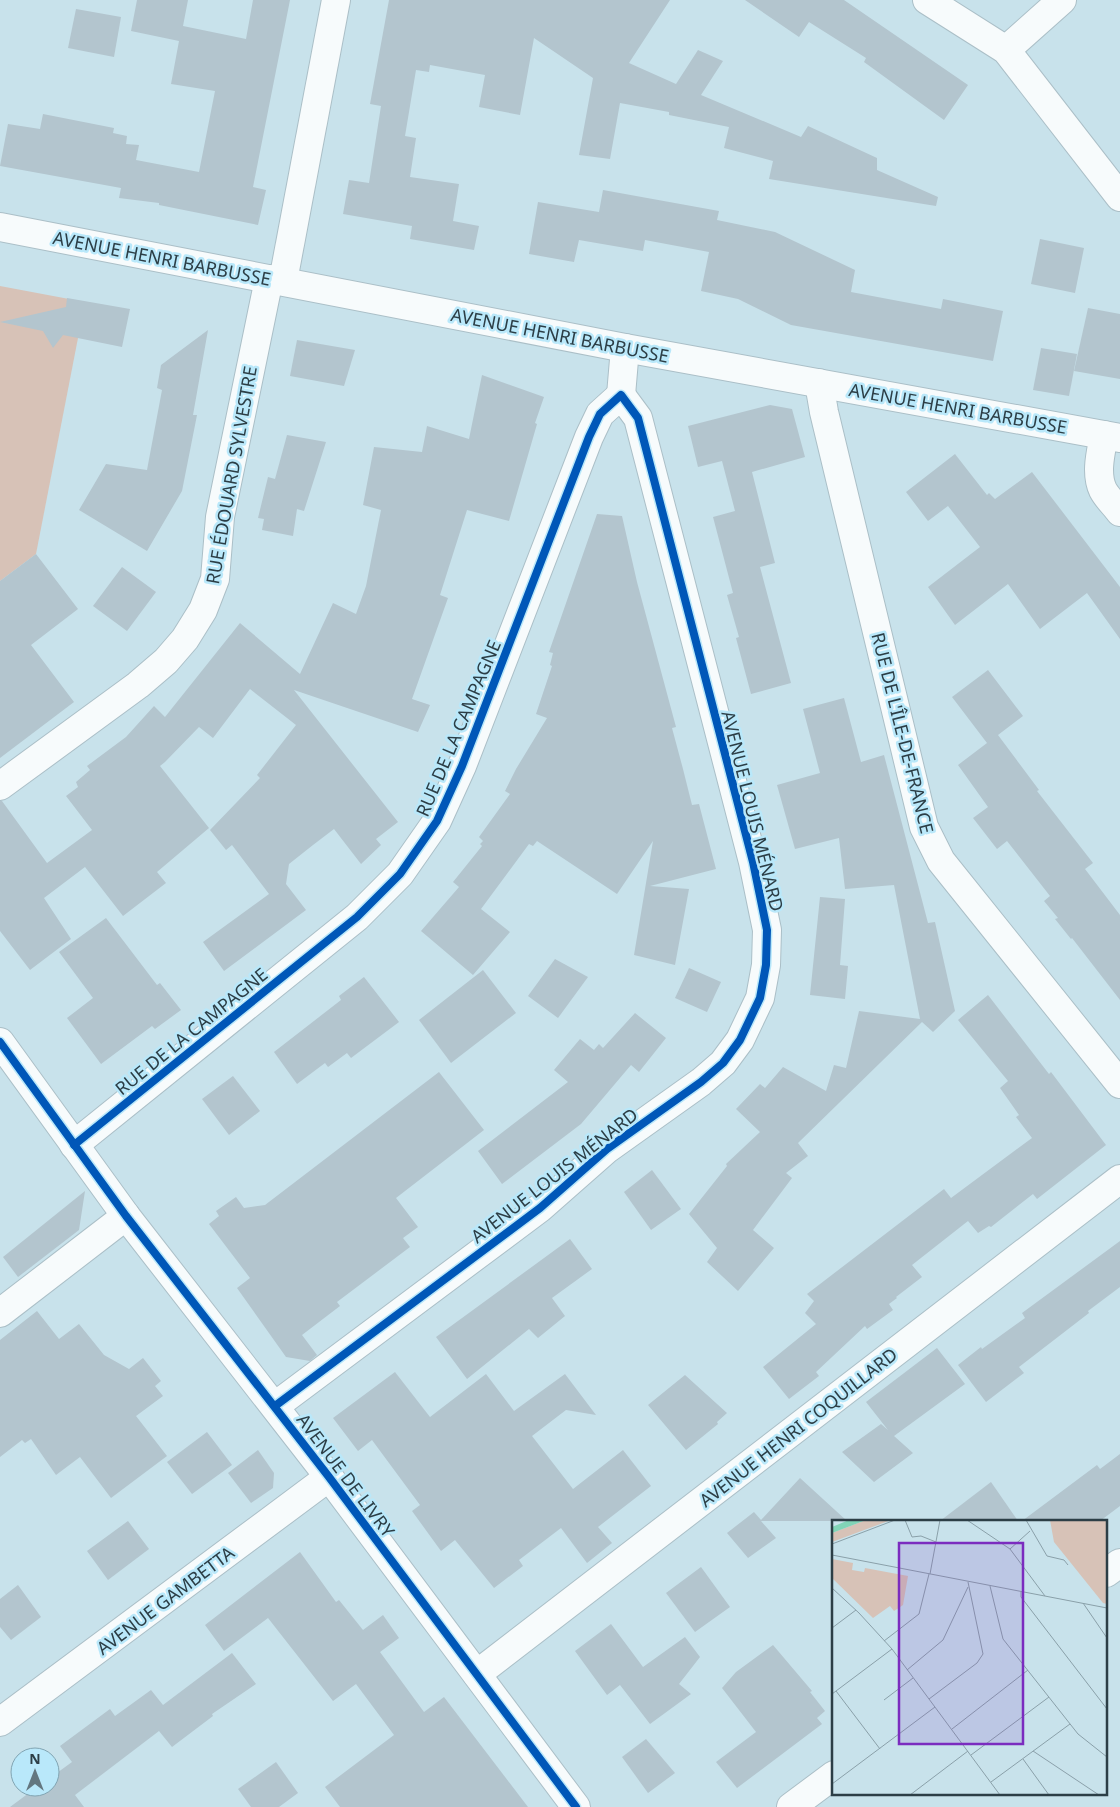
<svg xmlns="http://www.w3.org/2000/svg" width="1120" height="1807" viewBox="0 0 1120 1807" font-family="'Noto Sans',sans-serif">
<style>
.green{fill:#d7c2b7}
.building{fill:#b3c5ce}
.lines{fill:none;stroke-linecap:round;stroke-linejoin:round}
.street-casing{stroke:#abbfc7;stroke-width:30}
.secondary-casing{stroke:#abbfc7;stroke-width:30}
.street{stroke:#f7fbfc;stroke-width:28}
.secondary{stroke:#f7fbfc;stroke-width:28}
.cycleway-casing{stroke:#b9e8fa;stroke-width:11}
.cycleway{stroke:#0057b8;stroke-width:8}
.labels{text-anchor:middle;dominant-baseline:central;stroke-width:5;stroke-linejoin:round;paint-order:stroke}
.street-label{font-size:18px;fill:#2c3e46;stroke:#b9e8fa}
.inset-road{fill:none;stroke:#8aa0a9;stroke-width:1}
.view{fill:#7b2cbf;fill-opacity:0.15;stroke:#7b2cbf;stroke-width:2.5}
.inset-edge{fill:none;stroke:#2c3e46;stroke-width:2.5}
</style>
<rect width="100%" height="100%" fill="#c8e2eb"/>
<polygon class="green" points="0,286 85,302 36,554 0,581"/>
<g class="building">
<polygon points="137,0 188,0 183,26 246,39 253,0 290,0 253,187 266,190 258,225 159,205 159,203 119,198 121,188 0,166 8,124 40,129 43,114 114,128 113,133 127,136 126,144 139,145 136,160 199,172 215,91 171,84 179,41 131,31"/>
<polygon points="389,0 670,0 629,63 676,84 698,50 723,61 701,95 801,137 808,126 877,158 877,170 938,197 936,206 769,179 773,161 724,148 729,127 669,115 669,112 620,103 610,159 579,155 593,78 534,38 520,115 479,107 485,75 430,65 429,72 416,70 405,136 416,138 410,177 459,184 453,221 479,226 474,250 410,239 412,226 343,214 349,180 369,183 381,106 370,104"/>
<polygon points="745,0 844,0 968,85 944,120 864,62 866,58 809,22 799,37"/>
<polygon points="76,9 121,17 114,57 68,48"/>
<polygon points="603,190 719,211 717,220 775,232 855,270 851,292 941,309 943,299 1003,311 993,361 791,325 738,299 701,291 709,252 645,240 643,251 579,240 574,262 529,254 538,202 599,212"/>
<polygon points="1040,239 1084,248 1075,293 1031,284"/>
<polygon points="67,298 130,309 122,347 63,335 53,348 43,331 0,322 66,307"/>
<polygon points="1088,308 1120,314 1120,379 1074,371"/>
<polygon points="208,330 193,415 197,415 182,491 147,551 79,510 106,464 147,470 162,390 157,388 161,365"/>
<polygon points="297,340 355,350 344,386 290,376"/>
<polygon points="1041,348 1077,354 1069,396 1033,390"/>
<polygon points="482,375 544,397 535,423 537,424 509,521 467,510 440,595 448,598 412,699 430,705 418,732 294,690 398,822 376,839 381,845 361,864 334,829 313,845 289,864 286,884 306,910 224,971 203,942 269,894 232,845 226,850 210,830 260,778 257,775 296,725 250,689 213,738 199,727 165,762 160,766 209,828 157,872 166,883 123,916 85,867 44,898 71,939 30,970 0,931 0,801 2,801 47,863 92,830 66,796 78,787 76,782 90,770 87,766 126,737 154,706 165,717 240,623 300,674 333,603 356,614 366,586 381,510 363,505 374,447 422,452 427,426 469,439"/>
<polygon points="770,405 792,409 805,457 752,472 775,563 760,567 791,683 751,694 736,638 739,637 727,595 733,593 713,517 735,511 722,461 698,467 688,426"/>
<polygon points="287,435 326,442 304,511 297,509 293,536 262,530 264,519 258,518 268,477 275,479"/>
<polygon points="955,454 987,495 989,493 995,499 1032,472 1120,587 1120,639 1087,593 1040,629 1008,584 955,625 928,587 980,547 948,506 928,521 906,492"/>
<polygon points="597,514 622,516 637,582 676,727 672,728 683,769 692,805 699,804 716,869 650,886 689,889 675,965 634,955 653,841 617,894 537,841 533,846 529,844 481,909 510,932 473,975 421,931 459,887 453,882 482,846 480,844 483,841 479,837 510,794 505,791 516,769 547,718 536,714 552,666 550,665 553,653 549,652"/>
<polygon points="36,554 78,609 31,645 74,702 0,758 0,581"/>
<polygon points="122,567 156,592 127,631 93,606"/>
<polygon points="988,670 1023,716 998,735 1039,790 1037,791 1093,863 1085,869 1120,915 1120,1000 1072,938 1071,939 1055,919 1058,918 1044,901 1050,896 1007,841 997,849 973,818 988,807 958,765 987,743 952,697"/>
<polygon points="844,698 861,762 884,755 928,923 935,922 955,1011 933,1032 922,1022 798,1143 808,1156 786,1173 792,1178 753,1230 774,1248 738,1291 707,1262 717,1248 689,1214 727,1166 726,1164 760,1132 736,1109 760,1084 765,1088 783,1067 826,1091 834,1065 846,1068 859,1011 920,1019 894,885 845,889 839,838 795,849 777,785 820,773 803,709"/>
<polygon points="820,897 845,899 840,965 848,966 845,999 810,995"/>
<polygon points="106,918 157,985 160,983 181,1010 155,1029 152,1026 101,1064 67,1018 93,998 59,952"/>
<polygon points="555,959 588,977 558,1018 528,996"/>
<polygon points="689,968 721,982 707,1012 675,998"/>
<polygon points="483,970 516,1013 451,1063 419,1020"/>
<polygon points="364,977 399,1022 351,1058 347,1053 328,1067 325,1063 297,1084 274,1052 341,1000 339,996"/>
<polygon points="988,995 1049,1074 1051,1072 1106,1145 1037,1199 1033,1194 991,1227 989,1226 978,1233 968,1221 912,1265 922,1277 896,1297 897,1298 889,1304 893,1310 867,1329 865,1326 816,1372 819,1376 789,1399 763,1367 816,1324 805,1313 814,1301 807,1294 944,1189 951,1198 1032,1138 1016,1117 1019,1115 1000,1088 1008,1081 958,1020"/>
<polygon points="635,1013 666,1038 639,1072 631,1065 581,1124 502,1184 478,1151 568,1082 554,1070 580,1039 594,1050 599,1044 603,1048"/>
<polygon points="439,1072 484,1130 396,1198 418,1227 403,1238 410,1247 337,1302 340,1306 302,1335 317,1355 310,1361 286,1357 237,1288 250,1278 209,1224 219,1216 216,1211 236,1197 244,1208 265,1205"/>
<polygon points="233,1076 260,1111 229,1135 202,1099"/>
<polygon points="652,1170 681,1209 651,1230 624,1192"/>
<polygon points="85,1191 79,1230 18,1277 3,1257"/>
<polygon points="570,1239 592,1269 552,1298 565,1316 538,1338 529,1329 467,1379 436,1337"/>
<polygon points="1120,1241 1120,1287 1088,1311 1089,1313 1019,1367 1024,1373 986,1402 958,1365 981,1347 982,1349 1025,1318 1022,1313"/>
<polygon points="37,1311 59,1339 79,1324 104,1355 129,1369 143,1358 161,1381 155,1386 163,1396 136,1416 167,1456 111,1498 80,1457 56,1475 31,1439 25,1443 22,1440 0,1457 0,1340"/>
<polygon points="937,1348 965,1384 894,1436 913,1453 874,1482 842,1452 881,1424 888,1430 866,1402"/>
<polygon points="395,1372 430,1417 486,1374 514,1411 565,1374 596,1415 566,1410 532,1436 573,1489 623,1450 651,1486 598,1527 612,1543 587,1563 561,1528 519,1560 523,1566 494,1588 455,1540 441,1551 412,1511 420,1505 372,1440 358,1451 333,1418"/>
<polygon points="685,1375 727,1413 717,1422 718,1424 686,1450 648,1405"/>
<polygon points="207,1432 232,1465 192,1494 167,1462"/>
<polygon points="258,1450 274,1473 273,1488 251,1503 228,1473"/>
<polygon points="1120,1454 1120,1506 1100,1521 1022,1521 1097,1465 1100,1469"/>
<polygon points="800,1478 847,1521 761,1521 776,1538 748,1558 727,1533 754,1512 761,1520"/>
<polygon points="991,1482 1018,1521 940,1521"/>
<polygon points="128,1521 149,1549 108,1580 87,1551"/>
<polygon points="300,1552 336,1602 339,1600 363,1630 383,1615 399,1638 380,1652 424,1712 444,1697 528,1807 340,1807 325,1787 394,1735 356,1684 333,1701 268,1618 224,1651 205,1625"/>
<polygon points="701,1567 730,1607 695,1632 666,1593"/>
<polygon points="18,1585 41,1617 11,1640 0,1627 0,1599"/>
<polygon points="611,1624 643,1667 685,1637 700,1657 679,1684 691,1694 650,1724 620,1685 607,1695 575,1651"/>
<polygon points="773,1645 812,1691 810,1692 825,1711 817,1718 822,1724 737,1788 716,1762 756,1732 722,1688 736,1672"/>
<polygon points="232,1653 256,1684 212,1714 213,1716 172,1747 159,1731 75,1795 84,1807 10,1807 37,1787 50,1787 50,1778 72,1762 60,1746 110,1709 115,1716 151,1690 163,1705"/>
<polygon points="646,1739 675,1773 648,1793 622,1757"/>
<polygon points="276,1762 298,1793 279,1807 251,1807 238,1789"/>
</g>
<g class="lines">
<defs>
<g id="street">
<polyline points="927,0 1006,50 1120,197"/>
<polyline points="1006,50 1062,0"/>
<polyline points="283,281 336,0"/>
<polyline points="819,383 824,412 924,827 941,861 1120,1084"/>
<polyline points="621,395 625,348"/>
<path d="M1104 435C1101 452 1095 473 1103 490 1107 498 1115 505 1120 512"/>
<polyline points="0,786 138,685 166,661 185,639 203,610 215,579 220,517 269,279"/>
<polyline points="74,1145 357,917 400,874 437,821 462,766 589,437 600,414 621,395"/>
<polyline points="0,1313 126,1216"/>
<polyline points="275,1406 540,1208 607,1149 701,1082 723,1063 740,1040 760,998 766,965 767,930 753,862 638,418 621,395"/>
<polyline points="1106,1573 1120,1563"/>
<polyline points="477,1674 1120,1179"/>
<polyline points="0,1722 329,1477"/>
<polyline points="791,1807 834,1775"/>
</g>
<g id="secondary">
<polyline points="0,227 625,348 1120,438"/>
<polyline points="0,1042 126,1216 329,1477 576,1807"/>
</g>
</defs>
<use href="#street" class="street-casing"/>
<use href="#secondary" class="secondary-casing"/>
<use href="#street" class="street"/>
<use href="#secondary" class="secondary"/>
<defs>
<g id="cycleway">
<polyline points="0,1042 126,1216 329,1477 576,1807"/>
<polyline points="74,1145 357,917 400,874 437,821 462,766 589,437 600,414 621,395 638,418 753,862 767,930 766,965 760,998 740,1040 723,1063 701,1082 607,1149 540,1208 275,1406"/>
</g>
</defs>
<use href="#cycleway" class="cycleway-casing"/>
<use href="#cycleway" class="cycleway"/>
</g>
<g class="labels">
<g class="street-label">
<text transform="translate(162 258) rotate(11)">AVENUE HENRI BARBUSSE</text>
<text transform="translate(560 335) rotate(11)">AVENUE HENRI BARBUSSE</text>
<text transform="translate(958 408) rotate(10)">AVENUE HENRI BARBUSSE</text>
<text transform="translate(231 475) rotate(-80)">RUE ÉDOUARD SYLVESTRE</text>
<text transform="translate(458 728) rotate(-67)">RUE DE LA CAMPAGNE</text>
<text transform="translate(903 733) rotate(76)">RUE DE L'ÎLE-DE-FRANCE</text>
<text transform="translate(753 811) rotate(76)">AVENUE LOUIS MÉNARD</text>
<text transform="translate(191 1031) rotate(-39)">RUE DE LA CAMPAGNE</text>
<text transform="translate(554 1175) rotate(-38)">AVENUE LOUIS MÉNARD</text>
<text transform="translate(798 1427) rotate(-38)">AVENUE HENRI COQUILLARD</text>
<text transform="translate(346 1475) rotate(53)">AVENUE DE LIVRY</text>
<text transform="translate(165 1600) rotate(-37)">AVENUE GAMBETTA</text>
</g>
</g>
<g transform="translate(832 1520)">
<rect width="275" height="275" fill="#c8e2eb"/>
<path d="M34 0H59L0 22V13ZM218 0H275V84L271 83 222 22ZM0 39 21 43 20 50 32 52 33 48 76 56 71 85 62 91 58 86 41 98 0 58Z" fill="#d7c2b7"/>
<path d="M17 0H34L0 13V7Z" fill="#81d4b7"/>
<path class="inset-road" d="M73 0 80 17 89 16 104 22M135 0 178 29 213 76M194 0 215 36 232 40 236 45M0 24 63 0M178 29 198 11M0 35 275 88M98 54 108 0M158 66 171 119 246 214 275 237M0 68 27 93 60 129 168 275M189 71V77L275 189M251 83 275 118M0 108 24 90M52 121 87 94 97 54M75 150 111 120 136 67M4 171 48 229M0 174 60 129M97 179 145 143 151 134 136 62M52 180 81 158M120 209 196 150M201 231 267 275M139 235 217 177M191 239 217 275M159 262 238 204M0 264 103 187M78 275 136 231"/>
<path class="view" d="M67 23H191V224H67Z"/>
<rect width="275" height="275" class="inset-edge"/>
</g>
<g transform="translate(35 1772)"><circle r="24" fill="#b9e8fa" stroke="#81a4b2"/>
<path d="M0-4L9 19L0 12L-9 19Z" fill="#637780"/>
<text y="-8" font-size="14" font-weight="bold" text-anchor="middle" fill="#2c3e46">N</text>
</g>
</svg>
